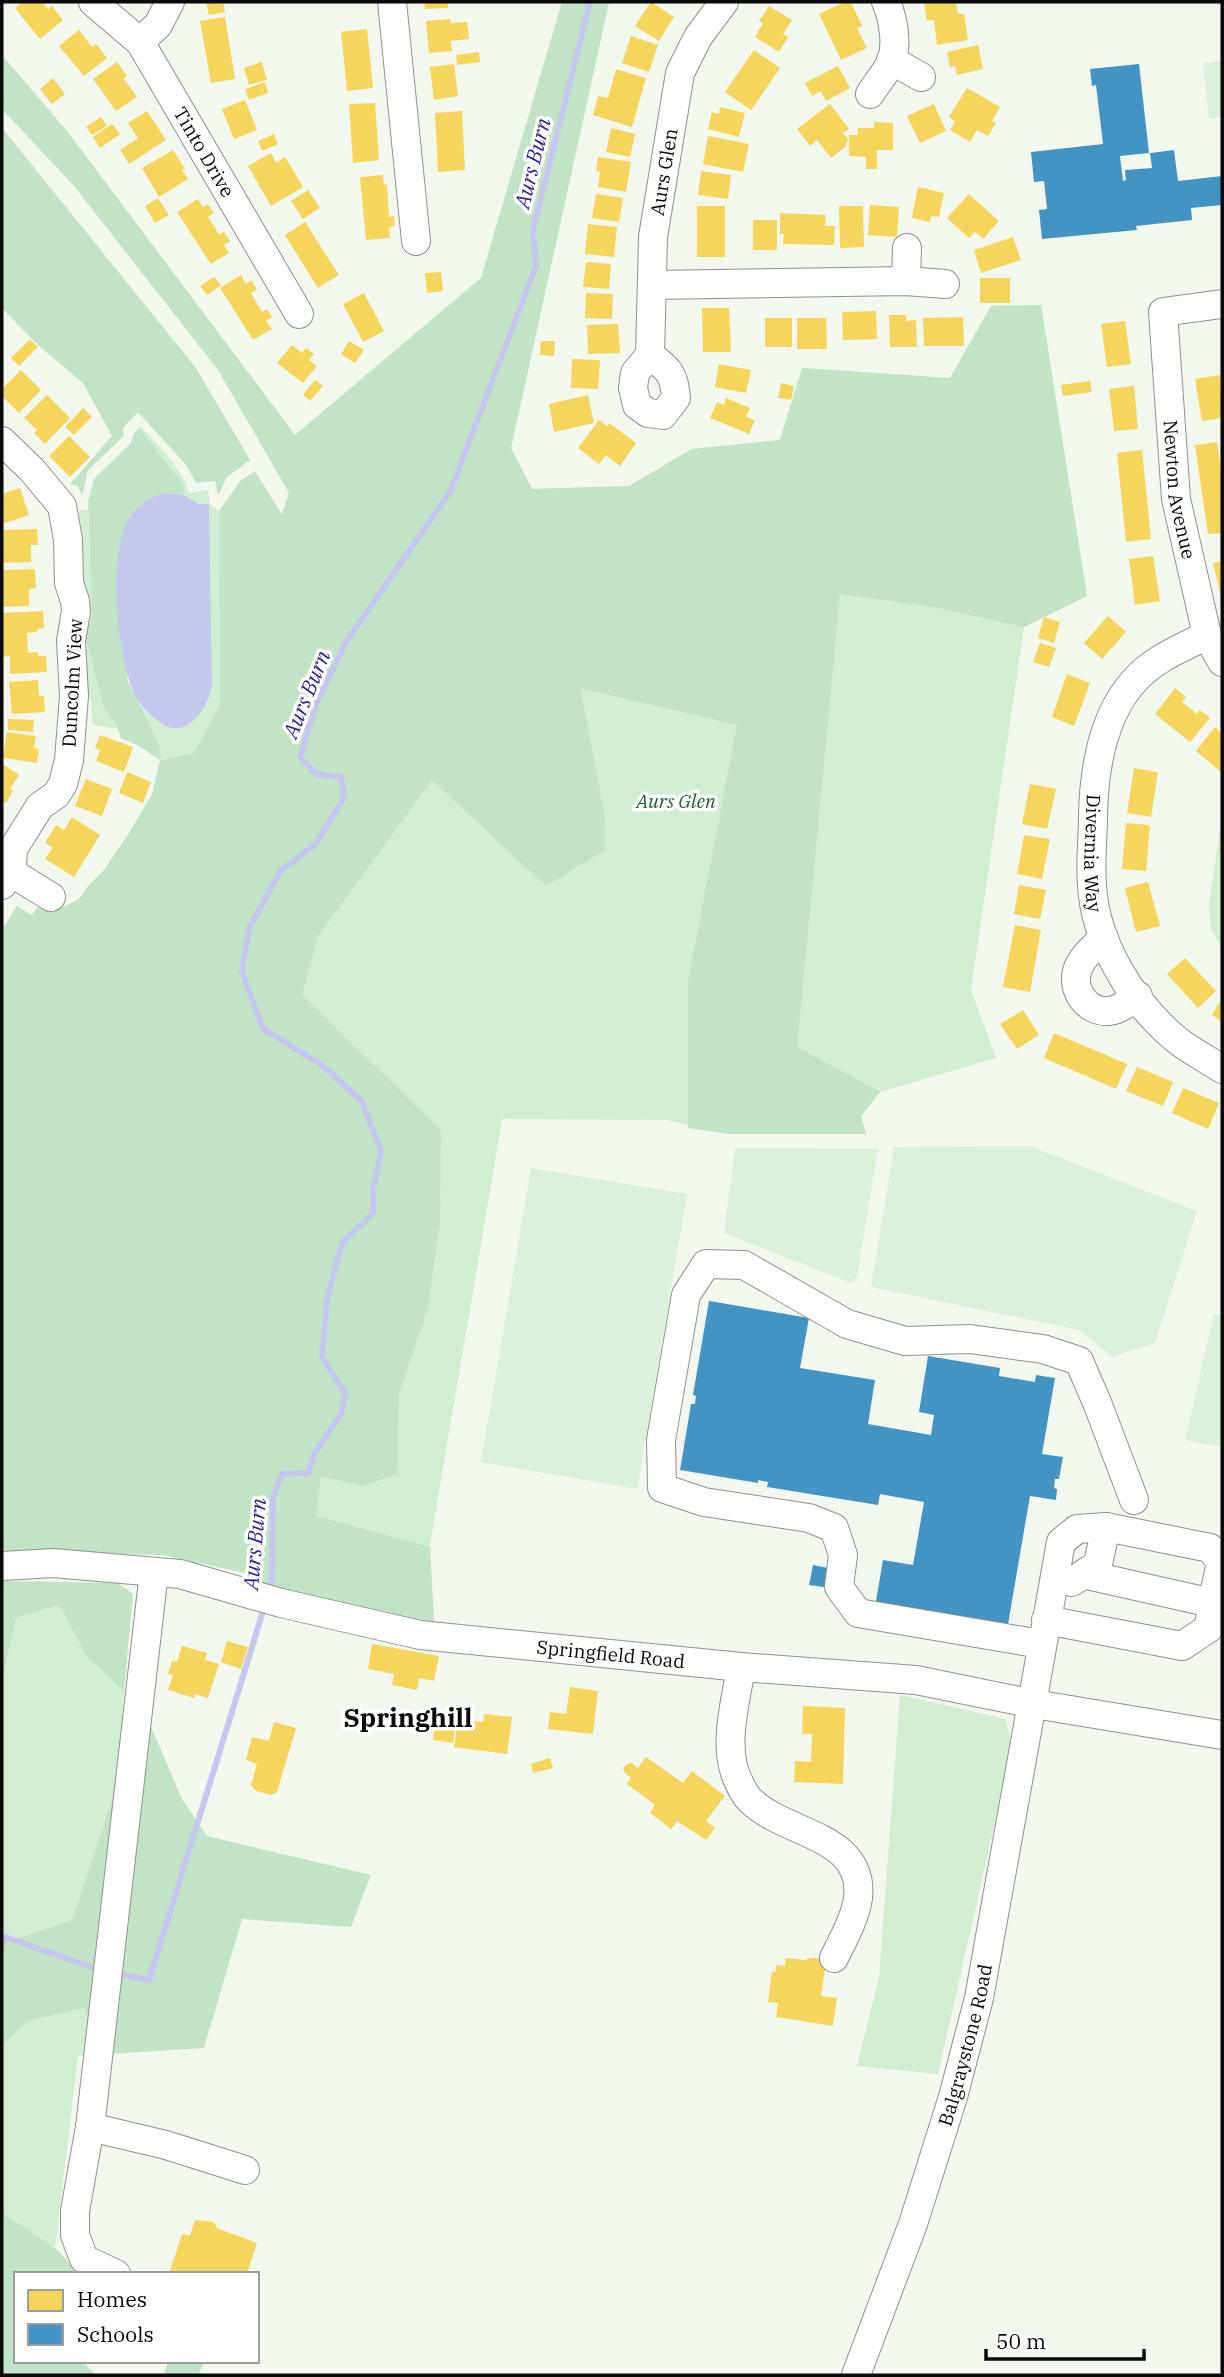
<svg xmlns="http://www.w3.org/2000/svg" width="1224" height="2377" viewBox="0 0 1224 2377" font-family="'IBM Plex Serif',serif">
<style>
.green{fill:#d1edd2}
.forest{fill:#c0e4c5}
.pitch{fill:#dbf1d9}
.water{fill:#c6c7ef}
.homes{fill:#f6d55c}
.schools{fill:#4393c3}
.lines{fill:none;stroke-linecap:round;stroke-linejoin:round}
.stream{stroke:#c6c7ef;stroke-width:6}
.minor-casing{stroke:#8f918d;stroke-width:30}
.minor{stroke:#fdfefc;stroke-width:28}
.labels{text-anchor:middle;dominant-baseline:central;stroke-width:7;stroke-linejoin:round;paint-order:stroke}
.street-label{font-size:19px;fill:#0a0a0a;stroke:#fff}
.park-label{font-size:19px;font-style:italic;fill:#215b3a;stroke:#fff}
.water-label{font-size:21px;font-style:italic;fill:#281f90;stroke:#fff}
.district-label{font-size:26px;font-weight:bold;fill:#0a0a0a;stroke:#fff}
</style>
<rect width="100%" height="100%" fill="#f3f8ee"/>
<g class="green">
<polygon points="562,2 609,2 511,448 532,489 629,486 692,449 780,440 802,368 950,378 991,306 1041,305 1087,596 1024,627 971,990 996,1058 880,1092 861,1116 866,1134 728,1134 667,1120 502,1119 430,1546 434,1623 265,1587 250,1574 162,1555 2,1550 194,855 262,582 303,445 295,435 481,278"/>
<path d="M141 427C158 445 182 468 189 493L208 490 210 504 219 511 220 705 194 753 160 760 159 744 139 704C158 722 162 731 190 724L209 504H199L184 495 183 484 139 428Z"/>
<polygon points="81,510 88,510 92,616 85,635 103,706 118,729 93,725 90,695 83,693 74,522"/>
<polygon points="1222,814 1222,948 1211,929 1209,906"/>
<polygon points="59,1605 87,1657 124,1691 117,1787 72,1920 2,1943 2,1680 16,1618"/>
<polygon points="900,1695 1006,1719 1012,1747 938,2074 857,2066 879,1978"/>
<polygon points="85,2008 110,2054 78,2056 55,2248 2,2213 2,2045 28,2021"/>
</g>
<g class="forest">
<polygon points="562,2 609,2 511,448 532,489 629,486 692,449 780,440 802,368 950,378 991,306 1041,305 1087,596 1024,627 934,607 840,594 797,1047 880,1092 861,1116 866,1134 728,1134 688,1128 688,982 737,725 580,688 604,810 605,850 546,886 432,780 318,936 302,995 441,1130 440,1221 428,1308 399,1394 397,1474 362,1486 321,1476 316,1516 430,1547 434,1623 265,1587 250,1574 162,1555 2,1550 2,925 5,925 17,906 32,915 41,902 55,902 63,907 79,899 88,886 104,870 129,833 152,794 160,760 137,745 121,738 118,729 103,706 85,635 92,616 88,501 94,479 131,443 134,433 139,428 183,484 184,495 163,493 127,679 159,744 161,760 194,753 220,705 219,511 241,480 255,471 282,515 289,493 218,370 74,186 2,109 2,55 67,131 295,435 481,278"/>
<polygon points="2,128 196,368 250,460 227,477 218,495 215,481 196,483 186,465 138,412 123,428 124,436 88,470 82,496 78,486 70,484 112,436 83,383 38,345 2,308"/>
<polygon points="2,1581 118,1583 133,1594 124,1691 87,1657 59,1605 16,1618 2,1680"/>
<polygon points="143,1708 182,1799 207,1836 371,1875 351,1927 242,1919 204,2048 110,2054 84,2008 28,2021 2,2045 2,1943 72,1920"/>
<polygon points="2,2213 55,2248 80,2274 16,2274 16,2361 82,2361 96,2375 2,2375"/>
<polygon points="169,2361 205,2361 198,2375 163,2375"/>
</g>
<g class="pitch">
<polygon points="1222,61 1222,117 1209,119 1203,63"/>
<polygon points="1030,1146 1197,1211 1155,1343 1112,1357 1079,1330 871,1287 894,1147"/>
<polygon points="735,1148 878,1149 857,1277 851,1283 724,1233"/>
<polygon points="531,1168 687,1194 637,1489 481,1462"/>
<polygon points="1214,1314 1222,1315 1222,1447 1185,1440"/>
</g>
<path class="water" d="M163 493 184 495 199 504H209L212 687C204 717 181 744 153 717 148 712 142 707 138 701 117 665 105 547 132 514 141 503 151 498 163 493Z"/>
<g class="homes">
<polygon points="23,2 42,2 48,9 52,6 63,20 40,39 15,8"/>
<polygon points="206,2 223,2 225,12 209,15"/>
<polygon points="424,2 448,2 448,8 425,9"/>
<polygon points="651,2 674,17 659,41 635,26"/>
<polygon points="844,2 851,2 862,26 857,28 867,48 841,60 819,14"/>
<polygon points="924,2 956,2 958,14 964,14 968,40 937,45 934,20 927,21"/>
<polygon points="769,6 792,20 783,34 788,37 779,52 755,37 763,23 759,21"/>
<polygon points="225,17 235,79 211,83 200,21"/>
<polygon points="450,19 451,23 467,22 469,39 451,41 452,51 429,53 426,21"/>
<polygon points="367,29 373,88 347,91 341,32"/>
<polygon points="79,30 92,47 96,44 107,58 84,76 59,46"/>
<polygon points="631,36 658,45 649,72 622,63"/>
<polygon points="978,45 983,69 957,75 955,66 950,67 947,52"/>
<polygon points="754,50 780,68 751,110 725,92"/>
<polygon points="479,52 480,62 457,65 456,55"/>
<polygon points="117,62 127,76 123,78 137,97 116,111 93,79"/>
<polygon points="262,62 267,80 249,85 244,68"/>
<polygon points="454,64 458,96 434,100 430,67"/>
<polygon points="838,66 850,88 826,101 821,91 812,96 805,83"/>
<polygon points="616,69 646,78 632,127 593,115 598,96 608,98"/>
<polygon points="53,78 65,94 52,104 40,89"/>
<polygon points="265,82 268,93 249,100 245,89"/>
<polygon points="967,88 1000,107 992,121 996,123 988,136 977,130 970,142 950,130 955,121 949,117"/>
<polygon points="245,100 257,130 234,139 222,109"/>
<polygon points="375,103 379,160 353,163 349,104"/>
<polygon points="830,104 849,129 843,133 848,139 845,147 831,158 817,140 810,146 797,129"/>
<polygon points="934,104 946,131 920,143 907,116"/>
<polygon points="720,107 745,113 739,137 708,129 712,112 719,114"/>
<polygon points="147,111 166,140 129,164 120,150 138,138 128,123"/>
<polygon points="462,111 465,170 438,172 435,113"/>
<polygon points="101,117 107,126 92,135 86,127"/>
<polygon points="874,122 893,123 893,150 877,150 877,169 866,169 866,157 849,156 849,135 858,135 858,128 874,128"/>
<polygon points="112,124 120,134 100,148 93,137"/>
<polygon points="611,128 635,134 630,157 606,152"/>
<polygon points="274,134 278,144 262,151 258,141"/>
<polygon points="708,136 749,144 743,172 703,164"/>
<polygon points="173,150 185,169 182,170 188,179 159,197 142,168"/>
<polygon points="271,153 276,163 285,157 303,187 271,206 248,166"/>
<polygon points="598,157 631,162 626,192 598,187 600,172 596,171"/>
<polygon points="701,171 731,175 728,199 698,195"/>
<polygon points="383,175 384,185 387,184 389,217 394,216 395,226 389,227 390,238 366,240 360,177"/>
<polygon points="918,187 944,193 939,217 931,216 930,222 912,218"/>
<polygon points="308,190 320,208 303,219 291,201"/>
<polygon points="596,194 623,198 619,222 592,218"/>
<polygon points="969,194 999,221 983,239 975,232 969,238 947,218"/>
<polygon points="158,198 169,215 155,223 145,206"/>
<polygon points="198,199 203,207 208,204 214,213 208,217 219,234 224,232 230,241 224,245 229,253 211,264 177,212"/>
<polygon points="870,205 899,207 897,237 868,235"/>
<rect x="697" y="206" width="28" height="51"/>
<polygon points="839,206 863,206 864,247 840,248"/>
<polygon points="780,213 826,215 825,226 835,226 834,245 783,244 784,234 780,234"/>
<rect x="753" y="220" width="24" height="30"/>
<polygon points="305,222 339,275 318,288 285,235"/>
<polygon points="588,224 617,227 614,257 585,254"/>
<polygon points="1013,237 1021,260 981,273 974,250"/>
<polygon points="586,262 611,264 609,289 583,287"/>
<polygon points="441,272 443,291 427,293 425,273"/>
<polygon points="241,275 246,284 251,280 257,289 251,293 262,312 267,309 272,317 266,321 272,329 253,340 220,288"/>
<polygon points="214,277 221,285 207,295 200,286"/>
<rect x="980" y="278" width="30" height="25"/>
<polygon points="364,293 384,331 363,342 343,304"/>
<polygon points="586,293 613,294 612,319 585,318"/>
<polygon points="702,308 729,308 731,352 703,352"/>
<polygon points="876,311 877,339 843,340 842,312"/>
<polygon points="889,315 906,315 906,321 916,320 917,347 890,347"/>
<polygon points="963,317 964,346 924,346 923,318"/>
<rect x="765" y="318" width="27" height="29"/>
<polygon points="797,318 826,318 827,349 797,349"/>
<polygon points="1125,321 1131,364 1107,367 1101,324"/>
<polygon points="618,324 620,353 588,354 587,325"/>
<polygon points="30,339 38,347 19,366 11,358"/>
<polygon points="349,341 364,350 355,363 341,354"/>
<polygon points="541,341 555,341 554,356 540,355"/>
<polygon points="292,345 302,353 306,348 314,354 309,360 317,366 303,383 277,363"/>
<polygon points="572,359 600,360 598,389 571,388"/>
<polygon points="719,364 751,370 746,393 715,387"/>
<polygon points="21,370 41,390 19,413 2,396 2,389"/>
<polygon points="1220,375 1222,418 1202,421 1195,379"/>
<polygon points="315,380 323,386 310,401 303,395"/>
<polygon points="1090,381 1092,392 1063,396 1061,385"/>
<polygon points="781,383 794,386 791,400 778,398"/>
<polygon points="1134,386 1138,429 1114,431 1109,389"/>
<polygon points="47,395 70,418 45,444 34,433 37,430 24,418"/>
<polygon points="588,395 594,423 554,432 549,404"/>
<polygon points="726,398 750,408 746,417 755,420 749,434 710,418 717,402 724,405"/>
<polygon points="83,408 92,417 74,435 65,427"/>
<polygon points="599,420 607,426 609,423 636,443 620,466 606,455 599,464 578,448"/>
<polygon points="69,436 90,457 70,477 49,456"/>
<polygon points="1217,442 1222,477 1222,533 1208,534 1195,445"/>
<polygon points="1142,450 1151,539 1126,542 1117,453"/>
<polygon points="20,488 29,515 2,524 2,494"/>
<polygon points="37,529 38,545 31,545 31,562 2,563 2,530"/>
<polygon points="1153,556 1160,601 1135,605 1129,559"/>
<polygon points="1222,561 1222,597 1221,597 1213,563"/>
<polygon points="35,569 36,588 29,589 29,606 2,607 2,570"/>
<polygon points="43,611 44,628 37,629 37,632 27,633 28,653 38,652 38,656 46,656 47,672 10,674 10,656 2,657 2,613"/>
<polygon points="1108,616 1126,632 1102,659 1084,643"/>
<polygon points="1044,617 1060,622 1054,643 1038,638"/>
<polygon points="1040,643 1056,648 1049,667 1033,662"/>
<polygon points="1067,674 1090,683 1074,726 1052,717"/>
<polygon points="38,680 39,696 44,696 45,712 12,714 9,682"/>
<polygon points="1175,688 1186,697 1182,702 1197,714 1200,710 1210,718 1190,742 1155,714"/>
<polygon points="8,719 34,720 33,732 8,730"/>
<polygon points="1215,727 1222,733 1222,773 1196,751"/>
<polygon points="7,732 36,736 34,748 39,749 37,763 3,758"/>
<polygon points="100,735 133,747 124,772 96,761 100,750 95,748"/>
<polygon points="2,764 19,775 10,789 13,791 6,803 2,801"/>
<polygon points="1134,768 1158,772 1151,817 1127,813"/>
<polygon points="127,772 151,782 143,803 119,793"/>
<polygon points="86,779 112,789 102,816 75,806"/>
<polygon points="1030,784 1056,789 1047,829 1022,824"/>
<polygon points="72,817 100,835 74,877 45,859 53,848 45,843 56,825 64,830"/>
<polygon points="1126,823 1150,825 1146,871 1122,869"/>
<polygon points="1024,835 1050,839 1042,879 1017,874"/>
<polygon points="1148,882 1160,926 1136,932 1125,888"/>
<polygon points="1019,885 1046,890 1040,919 1014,914"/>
<polygon points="1015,925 1041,930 1030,992 1003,987"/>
<polygon points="1185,958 1216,991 1198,1008 1167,974"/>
<polygon points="1222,998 1222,1022 1212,1015"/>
<polygon points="1023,1010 1039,1035 1017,1049 1000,1024"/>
<polygon points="1054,1033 1127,1064 1116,1089 1044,1058"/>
<polygon points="1137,1067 1173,1082 1163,1106 1126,1091"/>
<polygon points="1183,1088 1219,1103 1208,1129 1172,1113"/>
<polygon points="227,1641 248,1647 241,1669 221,1662"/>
<polygon points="372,1644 439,1656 434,1681 419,1678 417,1690 392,1685 394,1674 368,1669"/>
<polygon points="182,1646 207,1653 205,1660 219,1664 208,1698 195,1694 194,1698 168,1690 173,1675 168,1674 172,1661 177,1662"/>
<polygon points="570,1687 598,1691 593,1734 548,1729 550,1712 566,1714"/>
<polygon points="803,1706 845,1708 843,1784 794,1782 795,1761 811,1762 812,1734 802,1734"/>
<polygon points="484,1714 512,1717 507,1754 454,1747 458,1719 483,1722"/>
<polygon points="436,1716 457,1719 453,1743 433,1740"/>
<polygon points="274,1722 296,1728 277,1792 271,1795 256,1791 251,1785 257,1764 246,1760 252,1737 269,1741"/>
<polygon points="646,1757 683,1783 692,1771 725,1796 706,1821 715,1828 706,1840 677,1821 671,1829 650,1813 655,1805 627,1784 631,1778 625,1773 623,1768 627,1764 632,1763 638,1768"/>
<polygon points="550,1758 553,1768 533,1773 531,1764"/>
<polygon points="786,1958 805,1960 810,1958 817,1958 826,1962 821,1996 837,1998 833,2026 776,2017 778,2003 768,2002 772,1971 776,1972 776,1965 785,1966"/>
<polygon points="195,2220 214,2222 217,2228 257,2243 247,2274 169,2274 182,2234 190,2236"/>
</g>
<g class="schools">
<polygon points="1139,64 1149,153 1120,156 1123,181 1126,180 1125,170 1152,168 1150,153 1174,150 1178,181 1222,176 1222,205 1191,208 1192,220 1136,226 1137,230 1042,239 1039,210 1047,209 1044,181 1034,182 1031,152 1103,144 1096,85 1092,86 1090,69"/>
<polygon points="709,1301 809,1318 800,1368 875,1380 868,1424 931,1435 934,1415 919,1412 928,1356 1000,1368 999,1376 1035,1382 1036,1375 1055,1378 1042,1454 1063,1457 1059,1479 1055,1479 1054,1488 1057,1489 1056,1500 1030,1496 1007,1630 875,1607 883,1560 913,1565 924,1502 880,1494 878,1505 767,1487 768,1482 758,1480 758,1483 680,1470 691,1404 695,1404 696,1396 693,1395"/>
<polygon points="813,1565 833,1569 830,1588 809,1585"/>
</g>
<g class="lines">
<g class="stream">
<polyline points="268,1591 272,1579 273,1497 282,1474 308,1473 314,1454 342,1413 345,1393 322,1357 327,1300 342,1243 373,1213 373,1190 381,1151 362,1102 322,1065 263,1029 242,972 249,928 281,870 315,845 344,798 341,777 316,774 300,757 316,704 346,642 450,492 536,266 533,230 590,2"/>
<polyline points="2,1945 5,1937 100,1970"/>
<polyline points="115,1973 149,1980 265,1605"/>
</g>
<defs>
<g id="minor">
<path id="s1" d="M93 2 140 42 299 314"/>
<polyline points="392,2 416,241"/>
<polyline points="140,42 158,25 170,2"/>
<polyline points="891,60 921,77"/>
<path d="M870 94C876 84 886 73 891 62 898 44 893 18 886 2"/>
<polyline points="906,281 907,248"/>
<polyline points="652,285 906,281 945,284"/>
<path id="s2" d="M1222 304 1163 312 1176 499 1207 635 1222 662"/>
<path id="s3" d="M650 355C669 370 674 373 676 398L663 415 648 413 637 405 633 388 635 373 650 355 653 237 680 73 698 37 724 2"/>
<polyline points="2,441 32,470 62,506 68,540 69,583 75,601 76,611 71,641 74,696 69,760 63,784 56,795 40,806 13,849 12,865 2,885"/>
<path id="s4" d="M1207 635C1182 648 1155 658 1135 680 1103 715 1094 769 1093 815 1093 838 1090 862 1092 885 1095 943 1133 1004 1177 1040 1191 1051 1208 1060 1222 1069"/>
<polyline points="9,871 51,897"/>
<path d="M1104 938C1095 946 1084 955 1079 966 1068 989 1089 1017 1114 1010 1122 1008 1131 1000 1138 996"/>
<path id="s5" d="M2 1566 53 1563 180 1574 281 1603 420 1635 741 1667 916 1680 1034 1704 1222 1735"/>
<polyline points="1083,1574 1212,1603"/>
<polyline points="1072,1582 1098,1564 1106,1527"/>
<polyline points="1041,1644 858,1613 839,1587 843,1555 834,1528 809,1518 704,1502 662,1488 661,1440 686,1295 706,1264 744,1265 847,1324 905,1341 970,1339 1043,1349 1079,1361 1098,1405 1134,1500"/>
<path d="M741 1667C736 1700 724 1741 735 1773 738 1781 745 1796 751 1801 786 1835 865 1835 858 1898 855 1919 843 1939 834 1958"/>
<polyline points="90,2127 166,2145 245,2170"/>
<polyline points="116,2274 84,2259 75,2235 75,2211 90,2127 154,1572"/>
<path id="s6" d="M856 2375 913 2224 953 2097 979 1998 1061 1542 1077 1529 1106 1527 1210 1548 1221 1563 1212 1603 1209 1628 1182 1646 1046 1620"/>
</g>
</defs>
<use href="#minor" class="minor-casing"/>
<use href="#minor" class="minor"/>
</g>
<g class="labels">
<g class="street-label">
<text stroke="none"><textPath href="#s1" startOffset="189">Tinto Drive</textPath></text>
<text stroke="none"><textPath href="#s3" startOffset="343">Aurs Glen</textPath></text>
<text stroke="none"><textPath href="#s2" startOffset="238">Newton Avenue</textPath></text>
<text transform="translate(72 683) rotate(-87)">Duncolm View</text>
<text stroke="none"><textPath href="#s4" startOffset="268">Divernia Way</textPath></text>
<text stroke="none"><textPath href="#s5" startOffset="618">Springfield Road</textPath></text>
<text stroke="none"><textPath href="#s6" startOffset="348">Balgraystone Road</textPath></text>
</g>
<g class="park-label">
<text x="676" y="801">Aurs Glen</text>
</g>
<g class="water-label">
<text transform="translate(532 163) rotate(-76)">Aurs Burn</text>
<text transform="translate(306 694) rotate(-68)">Aurs Burn</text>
<text transform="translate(254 1544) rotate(-85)">Aurs Burn</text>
</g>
<g class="district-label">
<text x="408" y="1717">Springhill</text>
</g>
</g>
<rect width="1224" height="2377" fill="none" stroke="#0a0a0a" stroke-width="7"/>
<rect x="14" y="2272" width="245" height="91" fill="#ffffff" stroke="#9d9d9d" stroke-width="2"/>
<rect x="28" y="2290" width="35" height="21" fill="#f6d55c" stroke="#9d9d9d" stroke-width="2"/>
<text x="77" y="2307" font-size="21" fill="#0a0a0a">Homes</text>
<rect x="28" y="2324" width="35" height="21" fill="#4393c3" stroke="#9d9d9d" stroke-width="2"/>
<text x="77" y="2342" font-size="21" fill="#0a0a0a">Schools</text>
<path d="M986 2349v10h158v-10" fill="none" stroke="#0a0a0a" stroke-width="3.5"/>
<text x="996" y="2349" font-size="21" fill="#0a0a0a" stroke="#ffffff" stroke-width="5" paint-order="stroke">50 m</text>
</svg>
